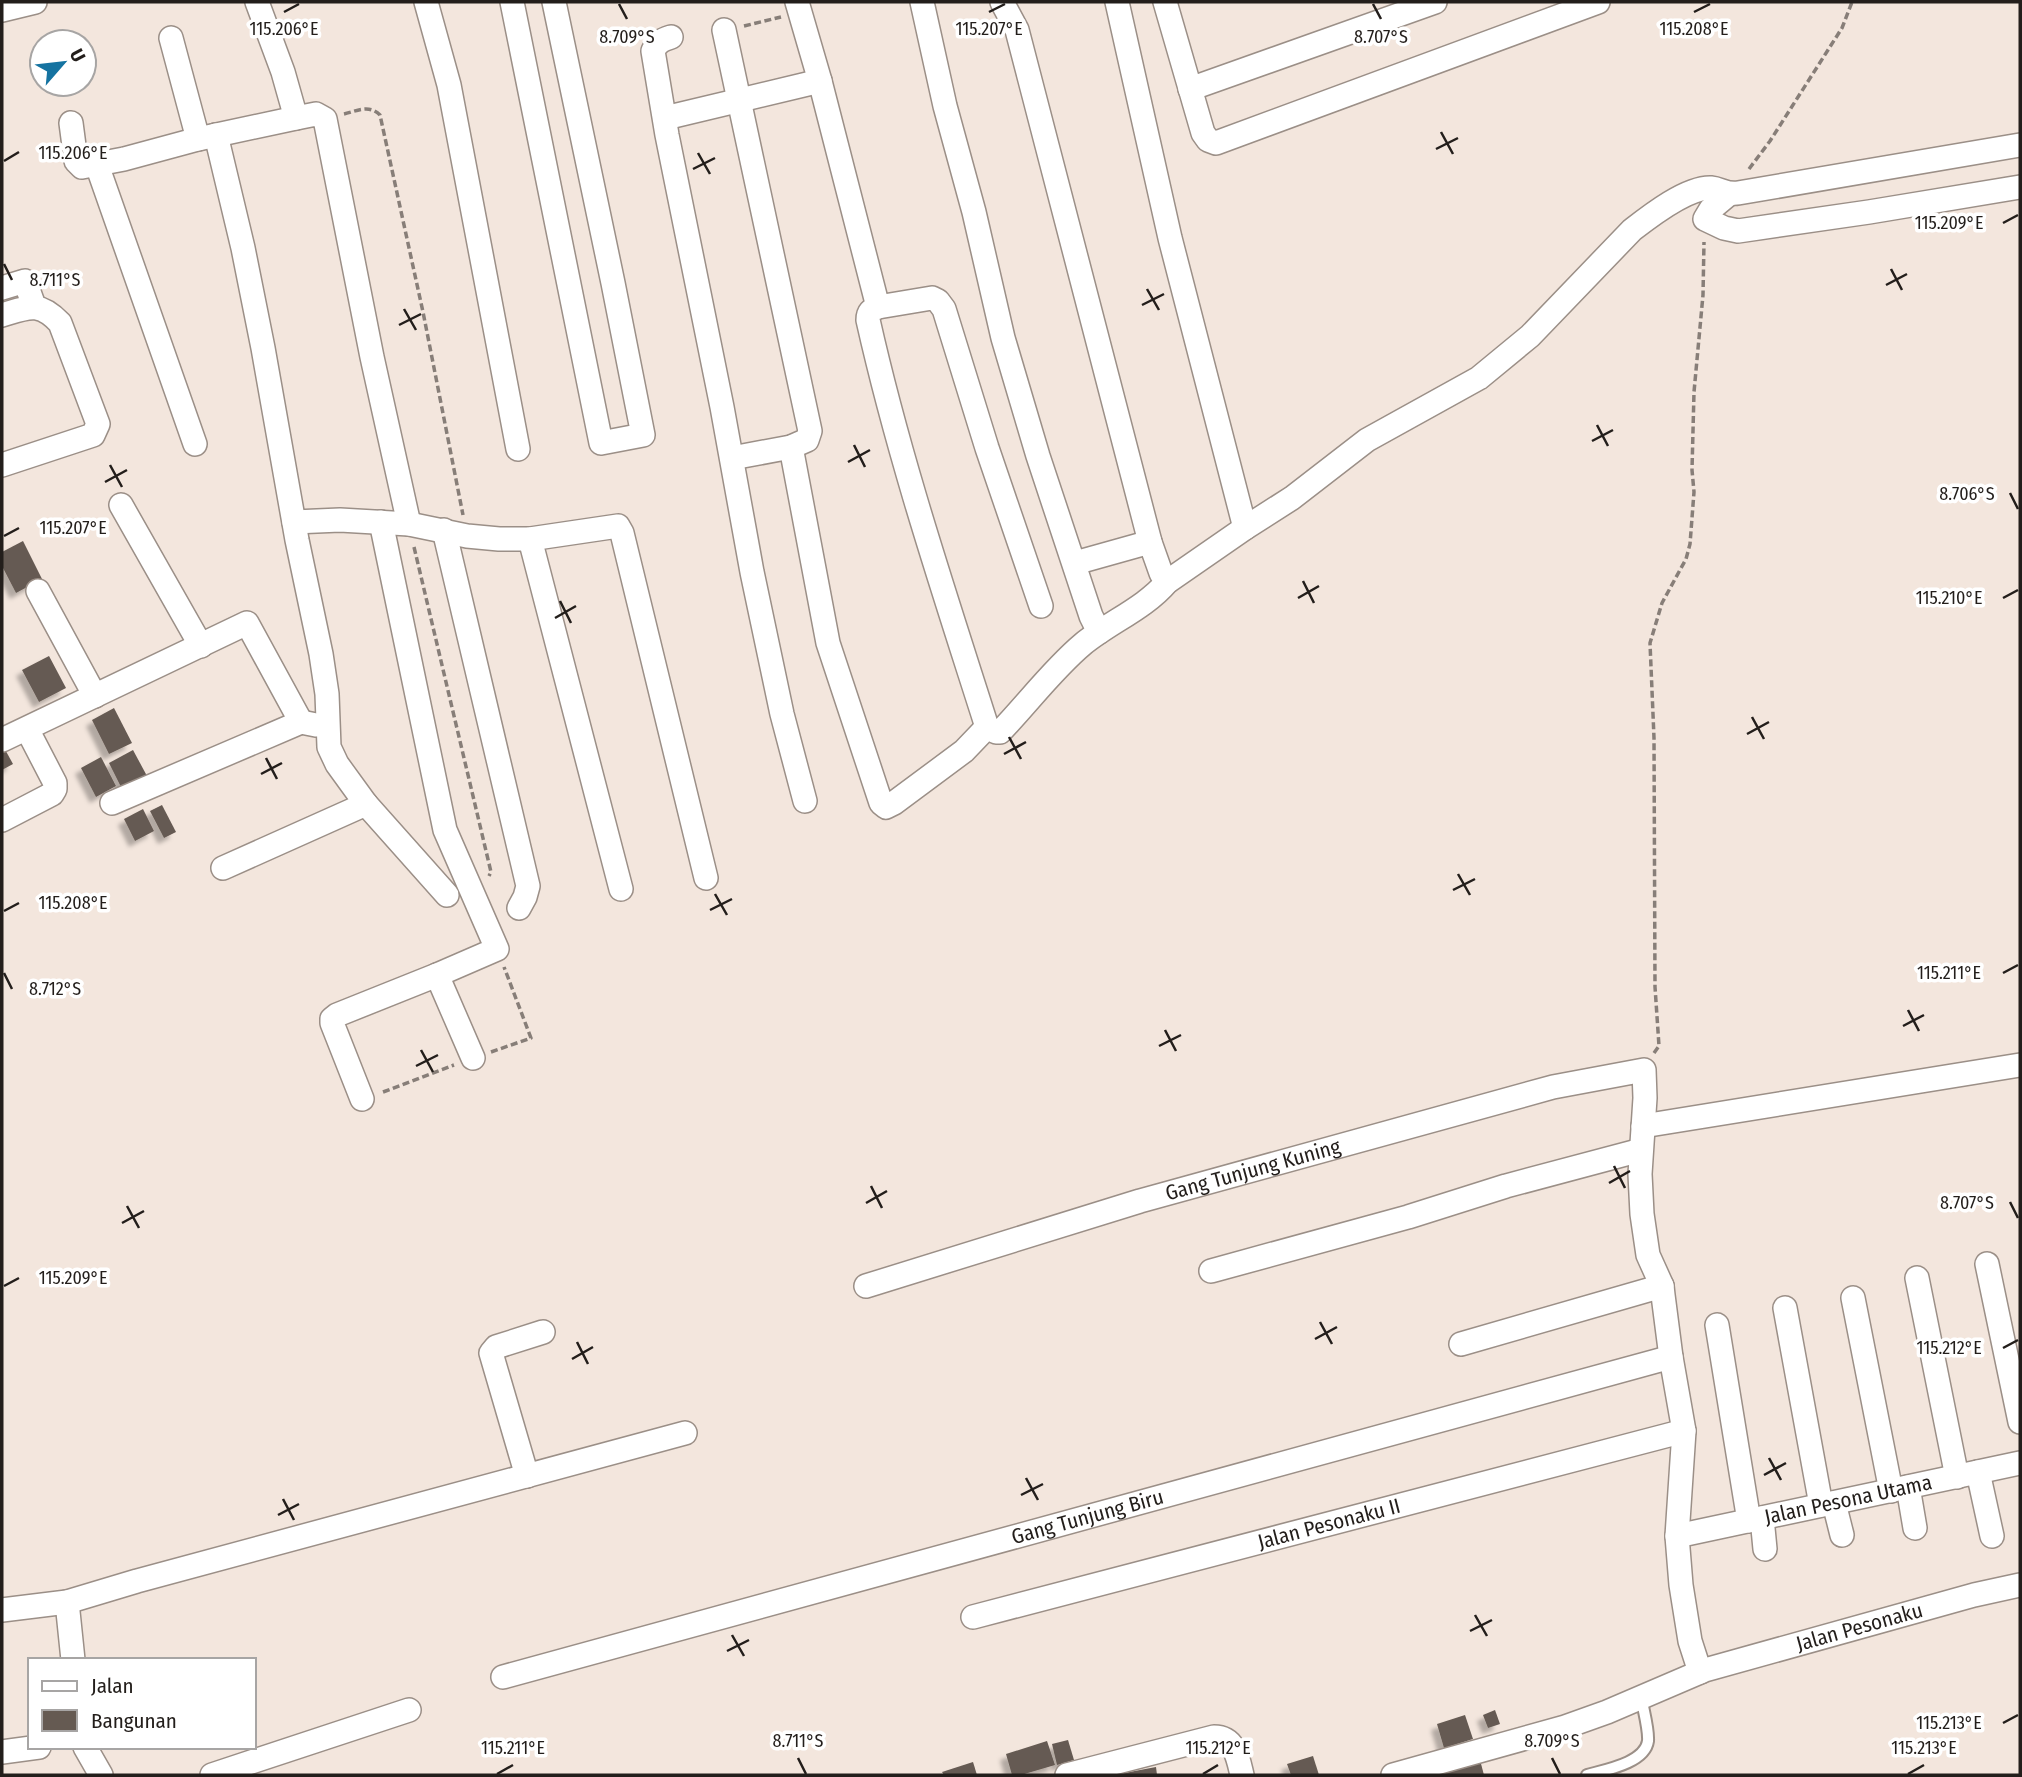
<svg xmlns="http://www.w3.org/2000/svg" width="2022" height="1777" viewBox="0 0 2022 1777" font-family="'Fira Sans Condensed',sans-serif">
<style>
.building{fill:#655a52;filter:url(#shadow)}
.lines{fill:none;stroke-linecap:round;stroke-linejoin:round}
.lane-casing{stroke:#9b8f87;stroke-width:14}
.street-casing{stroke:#9b8f87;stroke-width:26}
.path{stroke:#877e78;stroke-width:3.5;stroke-dasharray:7 3.5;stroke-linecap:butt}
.lane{stroke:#fff;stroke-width:10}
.street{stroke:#fff;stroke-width:23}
.ticks{fill:none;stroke:#231e1b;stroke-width:2.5}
.labels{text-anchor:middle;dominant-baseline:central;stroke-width:7;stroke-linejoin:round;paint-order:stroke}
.street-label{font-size:21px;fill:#231e1b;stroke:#fff}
.ticks-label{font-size:18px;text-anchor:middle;fill:#231e1b;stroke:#fff;stroke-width:7;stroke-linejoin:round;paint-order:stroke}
</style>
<defs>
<filter id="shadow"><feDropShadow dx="-6" dy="6" stdDeviation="2" flood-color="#0004"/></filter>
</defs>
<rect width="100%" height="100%" fill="#f3e6dd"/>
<g class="building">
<polygon points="23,541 42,579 16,593 2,566 2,552"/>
<polygon points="49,656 66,688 39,702 22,670"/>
<polygon points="114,708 132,743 109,754 92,720"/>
<polygon points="2,744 13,764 2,770"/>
<polygon points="133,750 147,776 122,789 109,763"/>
<polygon points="101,757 116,786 96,797 81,768"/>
<polygon points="162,805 176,832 164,838 150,811"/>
<polygon points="143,809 154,831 135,841 124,819"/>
<polygon points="1495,1710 1500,1724 1488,1728 1483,1715"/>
<polygon points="1465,1715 1473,1739 1444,1748 1437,1724"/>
<polygon points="1068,1740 1074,1760 1057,1765 1052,1744"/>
<polygon points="1047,1741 1055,1765 1021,1775 1012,1775 1006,1754"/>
<polygon points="1313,1756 1319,1775 1291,1775 1287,1764"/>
<polygon points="1480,1760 1484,1775 1443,1775 1442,1770"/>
<polygon points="973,1762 977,1775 944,1775 942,1772"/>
<polygon points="1156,1767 1157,1775 1119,1775 1119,1774"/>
</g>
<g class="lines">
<defs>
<path id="lane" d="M1587 1775C1605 1770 1645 1763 1648 1741 1649 1729 1643 1709 1641 1696"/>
<g id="street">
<polyline points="257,2 283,72 296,118"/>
<polyline points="426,2 449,85 518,449"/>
<polyline points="512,2 601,443 643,435 613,283 554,2"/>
<polyline points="797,2 820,81 878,307"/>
<polyline points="922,2 945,106 974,212 1003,338 1038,456 1091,616 1099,632"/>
<polyline points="1002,2 1017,30 1150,542 1161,573 1167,582"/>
<polyline points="1117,2 1170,238 1245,528"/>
<polyline points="1165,2 1203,133 1208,140 1216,143 1598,2"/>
<polyline points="2,10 35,2"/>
<polyline points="724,30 810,431 807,440 791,447 732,458"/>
<path d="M671 37C662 40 657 42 653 51L667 135 722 407 752 572 782 714 805 801"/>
<polyline points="171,38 198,139"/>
<polyline points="1190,89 1435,2"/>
<polyline points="665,118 820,81"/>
<polyline points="71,123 76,161 82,167 124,159 198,139 296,118 316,114 325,119 372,357 409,524"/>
<polyline points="216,135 243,248 263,348 297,540 321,654 327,694 329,747 337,764 366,804 447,895"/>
<polyline points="97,165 195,444"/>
<polyline points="1729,194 1711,209 1705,219 1724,228 1738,231 1869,212 2020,187"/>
<polyline points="2,288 25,281 34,306"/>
<path d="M2 315C29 307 39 301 60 323L98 424 93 435 2 465"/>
<polyline points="791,447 828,643 881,803 886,807 894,803 964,751 987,727"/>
<polyline points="121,505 201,646"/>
<polyline points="294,522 340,520 409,524 467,536 499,539 530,539 618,526 622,533 706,878"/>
<polyline points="444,530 528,886 525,897 519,908"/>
<polyline points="530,539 621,889"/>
<polyline points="1075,563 1150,542"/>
<polyline points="38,591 95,696"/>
<path d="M1041 606 987 448 944 309 938 301 932 298 878 307C871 310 868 312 868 320 899 458 944 592 987 727L996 732H1000C1028 703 1053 669 1083 644 1110 622 1145 608 1167 582L1245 528 1292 498 1367 440 1479 378 1530 336 1632 230C1650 216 1687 187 1711 188 1721 189 1727 195 1738 193L2020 145"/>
<polyline points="2,740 247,623 301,722"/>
<polyline points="112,803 301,722 316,725"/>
<polyline points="2,820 52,794 55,789 55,783 27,729"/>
<polyline points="223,868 366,804"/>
<polyline points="437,975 473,1058"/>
<polyline points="362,1099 332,1023 332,1019 337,1015 437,975 497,949 445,830 381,522"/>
<polyline points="1643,1126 2020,1065"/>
<polyline points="1987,1264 2020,1422"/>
<polyline points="1211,1271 1408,1217 1506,1186 1641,1150"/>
<polyline points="1917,1278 1957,1477"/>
<path id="s1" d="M866 1286 1140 1201 1553 1087 1644 1070 1645 1098 1640 1174 1642 1214 1648 1255 1662 1286 1663 1295 1671 1357 1684 1431 1677 1536 1681 1585 1690 1641 1700 1672"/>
<polyline points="1853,1298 1891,1491"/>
<polyline points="1785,1308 1821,1505"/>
<polyline points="1717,1325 1749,1521"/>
<polyline points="1461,1344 1662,1286"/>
<polyline points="1978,1472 1992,1536"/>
<polyline points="527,1476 491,1353 496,1347 543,1332"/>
<polyline points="1908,1487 1915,1528"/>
<polyline points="1834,1503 1842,1535"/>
<polyline points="1762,1518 1765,1549"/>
<path id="s2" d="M1677 1536 2020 1463"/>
<polyline points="67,1602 73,1660"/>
<polyline points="2,1610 67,1602 137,1581 685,1433"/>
<path id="s3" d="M973 1617 1684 1431"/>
<path id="s4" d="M503 1677 1671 1357"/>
<polyline points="85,1747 101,1775"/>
<polyline points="2,1752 39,1747"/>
<polyline points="212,1775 409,1710"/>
<path d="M1067 1775 1214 1737C1235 1737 1238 1758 1242 1775"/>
<path id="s5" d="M1393 1775 1565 1727 1607 1712 1705 1670 1974 1595 2020 1585"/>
</g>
</defs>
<use href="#lane" class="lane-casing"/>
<use href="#street" class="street-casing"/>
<g class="path">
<polyline points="744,26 781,17"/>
<path d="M344 114C357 111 369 104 380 115L423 312 463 515"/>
<polyline points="1749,169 1770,141 1842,28 1852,2"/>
<polyline points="414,547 491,872 489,876"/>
<polyline points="491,1052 531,1038 504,967"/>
<polyline points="1654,1053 1659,1046 1655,987 1654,738 1650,643 1662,603 1686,559 1690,544 1694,492 1692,470 1694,392 1703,295 1704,242"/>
<polyline points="383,1092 454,1065"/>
</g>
<use href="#lane" class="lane"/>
<use href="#street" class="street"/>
</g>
<path class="ticks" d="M619 4 627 19M1373 4 1381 19M284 12 299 4M989 12 1005 4M1694 12 1710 4M1441 132 1453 154M1436 149 1458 138M698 153 710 174M4 161 19 152M693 169 715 158M2003 223 2018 215M4 264 12 280M1891 269 1902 290M1886 285 1907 274M1147 289 1159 310M1142 305 1164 294M404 309 416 330M399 325 421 314M1597 425 1608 446M1592 441 1613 430M854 445 865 467M848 462 870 450M110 465 122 487M105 482 127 470M2010 493 2018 509M4 536 19 528M1303 581 1314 603M1298 598 1319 586M2003 598 2018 590M560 601 571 623M555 618 576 606M1752 717 1764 739M1747 734 1769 722M1009 737 1021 759M1004 754 1026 742M266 758 277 779M261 774 282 763M1458 874 1470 895M1453 890 1475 879M715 894 727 915M710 910 732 899M4 911 19 903M4 973 12 989M2003 973 2018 965M1908 1010 1919 1031M1903 1026 1924 1015M1165 1030 1176 1051M1159 1046 1181 1035M421 1050 433 1072M416 1066 438 1055M1614 1166 1625 1188M1609 1183 1630 1171M871 1186 882 1208M2010 1202 2018 1218M866 1203 887 1191M127 1206 139 1228M122 1223 144 1211M4 1286 19 1278M1320 1322 1332 1344M1315 1339 1337 1327M577 1342 588 1364M2003 1348 2018 1340M572 1359 593 1347M1769 1458 1781 1480M1764 1475 1786 1463M1026 1478 1038 1500M1021 1495 1043 1484M283 1499 294 1520M278 1515 299 1504M1475 1615 1487 1636M1470 1631 1492 1620M732 1635 744 1656M727 1651 749 1640M2003 1723 2018 1715M798 1758 806 1774M1552 1758 1560 1774M497 1774 513 1765M1203 1774 1218 1765M1908 1774 1924 1765"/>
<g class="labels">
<g class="street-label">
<text stroke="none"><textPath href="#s1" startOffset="404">Gang Tunjung Kuning</textPath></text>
<text stroke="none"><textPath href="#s2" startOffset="175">Jalan Pesona Utama</textPath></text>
<text stroke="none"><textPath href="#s4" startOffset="606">Gang Tunjung Biru</textPath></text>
<text stroke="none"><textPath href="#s3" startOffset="368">Jalan Pesonaku II</textPath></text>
<text stroke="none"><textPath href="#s5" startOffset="490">Jalan Pesonaku</textPath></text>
</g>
</g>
<g class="ticks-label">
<text x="284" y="35">115.206°E</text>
<text x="989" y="35">115.207°E</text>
<text x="1694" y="35">115.208°E</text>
<text x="627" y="43">8.709°S</text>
<text x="1381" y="43">8.707°S</text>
<text x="73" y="159">115.206°E</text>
<text x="1949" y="229">115.209°E</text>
<text x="55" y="286">8.711°S</text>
<text x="1967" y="500">8.706°S</text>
<text x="73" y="534">115.207°E</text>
<text x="1949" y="604">115.210°E</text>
<text x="73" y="909">115.208°E</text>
<text x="1949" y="979">115.211°E</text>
<text x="55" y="995">8.712°S</text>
<text x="1967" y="1209">8.707°S</text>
<text x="73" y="1284">115.209°E</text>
<text x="1949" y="1354">115.212°E</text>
<text x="1949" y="1729">115.213°E</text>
<text x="798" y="1747">8.711°S</text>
<text x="1552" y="1747">8.709°S</text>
<text x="513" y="1754">115.211°E</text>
<text x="1218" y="1754">115.212°E</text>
<text x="1924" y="1754">115.213°E</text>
</g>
<rect width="2022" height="1777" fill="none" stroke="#231e1b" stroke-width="7"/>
<rect x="28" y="1658" width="228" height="91" fill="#ffffff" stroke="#a7a5a4" stroke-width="2"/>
<rect x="42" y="1681" width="35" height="10" fill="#ffffff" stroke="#a7a5a4" stroke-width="2"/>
<text x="91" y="1693" font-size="21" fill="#231e1b">Jalan</text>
<rect x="42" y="1710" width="35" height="21" fill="#655a52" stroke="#a7a5a4" stroke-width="2"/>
<text x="91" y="1728" font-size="21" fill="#231e1b">Bangunan</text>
<g transform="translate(63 63) rotate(62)"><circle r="33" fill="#ffffff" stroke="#a7a5a4" stroke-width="2"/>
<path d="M0-5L12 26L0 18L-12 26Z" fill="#1573a1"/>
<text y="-10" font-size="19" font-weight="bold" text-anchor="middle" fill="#231e1b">U</text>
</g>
</svg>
